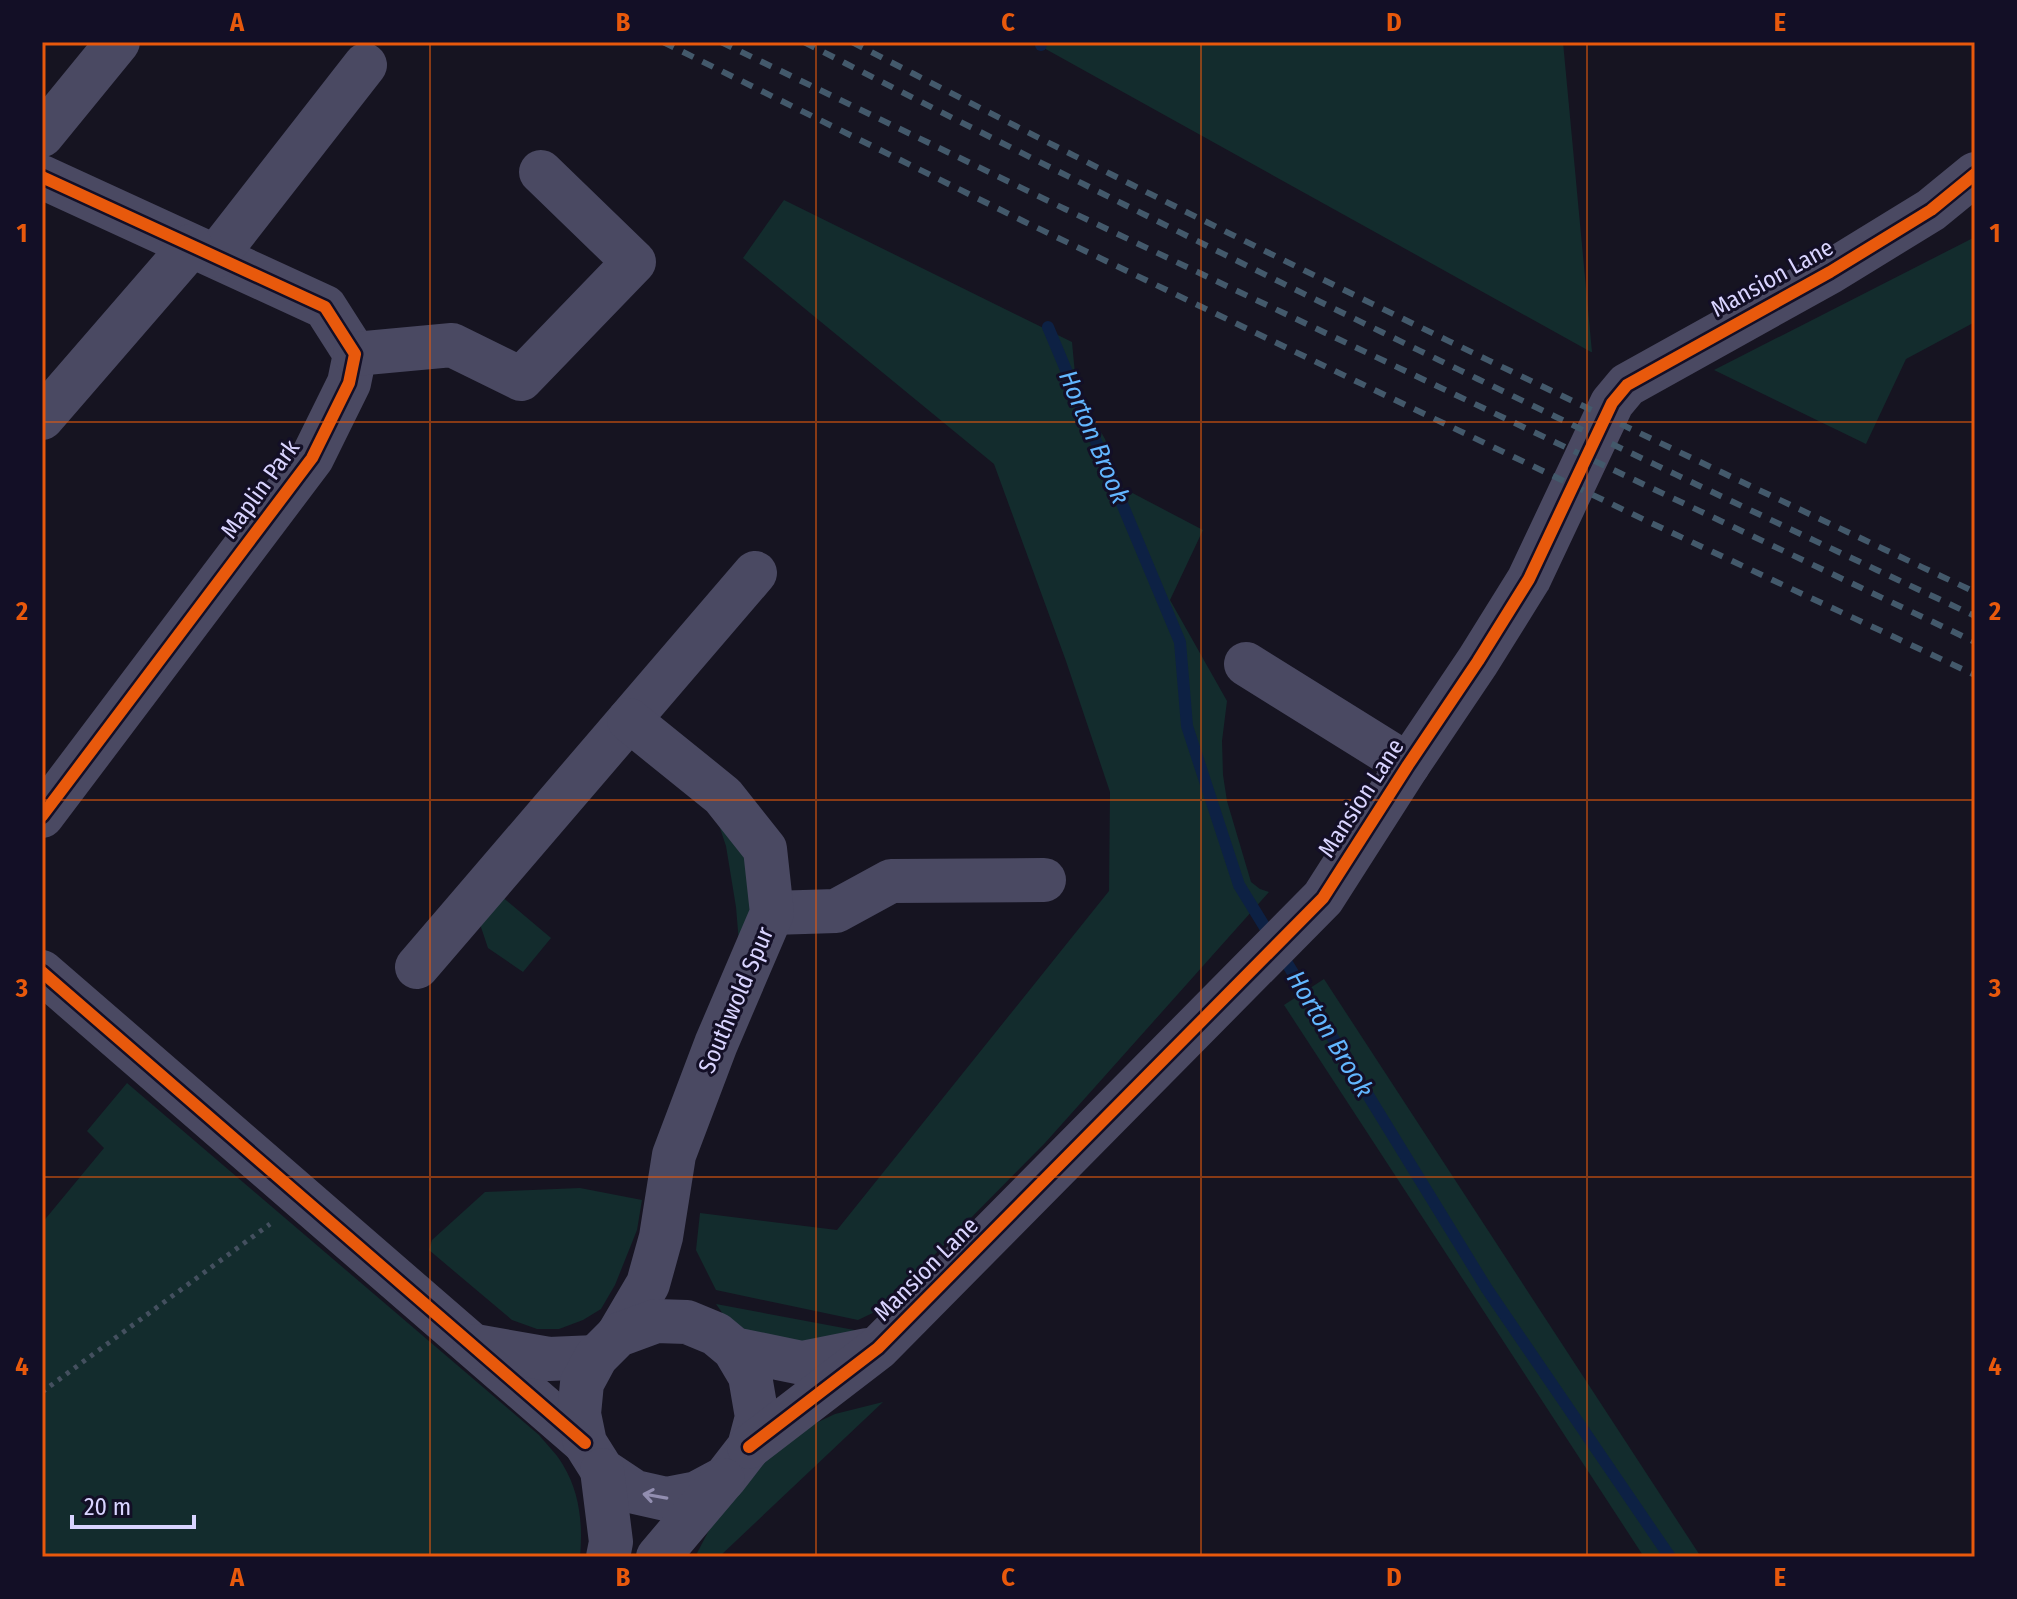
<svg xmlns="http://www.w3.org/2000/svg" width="2017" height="1599" viewBox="0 0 2017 1599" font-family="'Fira Sans Condensed',sans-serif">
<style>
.green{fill:#132c2d}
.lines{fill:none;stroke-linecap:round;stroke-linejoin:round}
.stream{stroke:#0d2144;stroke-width:12}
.path{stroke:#44505f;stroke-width:5;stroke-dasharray:4 6;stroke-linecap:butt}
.minor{stroke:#4a4962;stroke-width:44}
.rail{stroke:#43596b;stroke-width:6;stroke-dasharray:12 10;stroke-linecap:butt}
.cycleway-casing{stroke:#130f26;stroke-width:17}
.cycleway{stroke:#e8590c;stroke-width:12}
.oneway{stroke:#928eb0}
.grid{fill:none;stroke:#e8590c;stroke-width:2;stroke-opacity:0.55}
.labels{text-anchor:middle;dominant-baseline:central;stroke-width:6;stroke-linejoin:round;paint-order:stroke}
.street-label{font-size:24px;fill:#d9d4ff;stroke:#130f26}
.water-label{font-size:26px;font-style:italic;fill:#62b6ff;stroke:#130f26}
.neatline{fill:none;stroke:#e8590c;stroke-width:3}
.grid-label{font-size:26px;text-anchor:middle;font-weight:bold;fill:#e8590c}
</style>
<rect width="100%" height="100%" fill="#161421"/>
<g class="green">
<polygon points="1033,42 1563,42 1592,352 1591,352"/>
<polygon points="784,200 1072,342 1075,374 1087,408 1105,439 1121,487 1203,530 1170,600 1227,701 1222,741 1223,775 1227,801 1251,882 1260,889 1269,892 1045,1143 881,1309 858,1320 716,1290 696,1250 700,1213 837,1230 1109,891 1110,792 1066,661 994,464 743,258"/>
<polygon points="1975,237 1975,322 1906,359 1866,444 1714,370"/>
<polygon points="710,798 762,868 741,967 736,907 726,846"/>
<polygon points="494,890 551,938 523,972 488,948 479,921"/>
<polygon points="1324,979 1701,1557 1644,1557 1284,1005"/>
<path d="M127 1083 539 1435C547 1445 557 1454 563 1465 580 1493 583 1525 580 1557H42V1223L104 1148 87 1131Z"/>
<polygon points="580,1188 642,1200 637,1230 615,1285 601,1309 583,1320 559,1329 537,1329 512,1320 429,1250 432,1240 485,1192"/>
<polygon points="716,1304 865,1332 792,1348 732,1327"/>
<polygon points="883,1402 719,1557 695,1557 731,1488 797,1432 835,1414"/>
</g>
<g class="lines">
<g class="stream">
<polyline points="1041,42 1041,45"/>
<polyline points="1048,327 1180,642 1187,726 1239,885 1487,1289 1670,1557"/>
</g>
<polyline class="path" points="42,1392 270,1224"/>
<g class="minor">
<polyline points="42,135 118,42"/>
<polyline points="42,177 325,307 355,354 349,383 312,458 42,816"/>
<polyline points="216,256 365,65"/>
<polyline points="355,354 452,345 521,379 634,262 541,172"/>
<polyline points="42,418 191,246"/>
<polyline points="1246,664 1408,765"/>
<polyline points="772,913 836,911 891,881 1044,880"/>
<polyline points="417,967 755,573"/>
<polyline points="42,972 585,1443"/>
<polyline points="618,1335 648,1284 661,1237 674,1155 716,1044 772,913 765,849 723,796 629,720"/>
<polyline points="475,1346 549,1359 596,1357"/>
<polyline points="734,1349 750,1376 757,1417 749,1447 725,1478 697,1493 666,1499 635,1492 602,1470 585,1443 579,1414 582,1383 596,1357 618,1335 656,1321 687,1322 716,1334 734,1349 802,1363 867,1350"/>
<polyline points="749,1447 878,1348 1323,898 1408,765 1478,661 1529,579 1612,403 1627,385 1830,272 1931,210 1975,174"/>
<polyline points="602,1470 611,1542 608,1557"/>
<polyline points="658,1557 723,1480"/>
</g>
<g class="rail">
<polyline points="663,42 1023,221 1649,522 1975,675"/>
<polyline points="721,42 1065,209 1975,642"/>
<path d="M804 42C1191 241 1581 432 1975 616"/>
<path d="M852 42C1222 234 1598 415 1975 592"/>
</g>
<defs>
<g id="cycleway">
<polyline points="42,177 325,307 355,354 349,383 312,458 42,816"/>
<polyline points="42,972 585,1443"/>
<polyline points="749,1447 878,1348 1323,898 1408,765 1478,661 1529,579 1612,403 1627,385 1830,272 1931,210 1975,174"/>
</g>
</defs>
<use href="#cycleway" class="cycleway-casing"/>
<use href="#cycleway" class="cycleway"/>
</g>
<defs><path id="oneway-shaft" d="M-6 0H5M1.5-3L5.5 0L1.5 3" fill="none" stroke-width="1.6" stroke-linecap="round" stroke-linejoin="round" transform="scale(2)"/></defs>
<use class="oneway" href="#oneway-shaft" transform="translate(655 1496) rotate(-170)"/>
<path class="grid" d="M430 42V1557M816 42V1557M1201 42V1557M1587 42V1557M42 422H1975M42 800H1975M42 1177H1975"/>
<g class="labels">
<g class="street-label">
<text transform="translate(1772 278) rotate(-29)">Mansion Lane</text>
<text transform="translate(260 489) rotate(-54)">Maplin Park</text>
<text transform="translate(1361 798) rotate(-57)">Mansion Lane</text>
<text transform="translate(736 1000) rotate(-67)">Southwold Spur</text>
<text transform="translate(926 1269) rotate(-45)">Mansion Lane</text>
</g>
<g class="water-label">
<text transform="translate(1094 437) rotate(67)">Horton Brook</text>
<text transform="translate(1330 1034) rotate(59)">Horton Brook</text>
</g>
</g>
<rect width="2017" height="1599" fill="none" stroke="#130f26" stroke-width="88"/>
<path d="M72 1515v12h122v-12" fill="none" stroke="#d9d4ff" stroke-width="4"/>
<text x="84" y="1515" font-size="24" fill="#d9d4ff" stroke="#130f26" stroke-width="6" paint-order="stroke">20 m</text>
<rect x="44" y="44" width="1929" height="1511" class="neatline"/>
<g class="grid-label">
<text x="237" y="31">A</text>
<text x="623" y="31">B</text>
<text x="1008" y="31">C</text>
<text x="1394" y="31">D</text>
<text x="1780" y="31">E</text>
<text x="22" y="242">1</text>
<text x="1995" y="242">1</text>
<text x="22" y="620">2</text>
<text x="1995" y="620">2</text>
<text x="22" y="997">3</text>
<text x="1995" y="997">3</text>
<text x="22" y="1375">4</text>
<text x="1995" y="1375">4</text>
<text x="237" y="1586">A</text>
<text x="623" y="1586">B</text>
<text x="1008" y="1586">C</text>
<text x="1394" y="1586">D</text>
<text x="1780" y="1586">E</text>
</g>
</svg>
